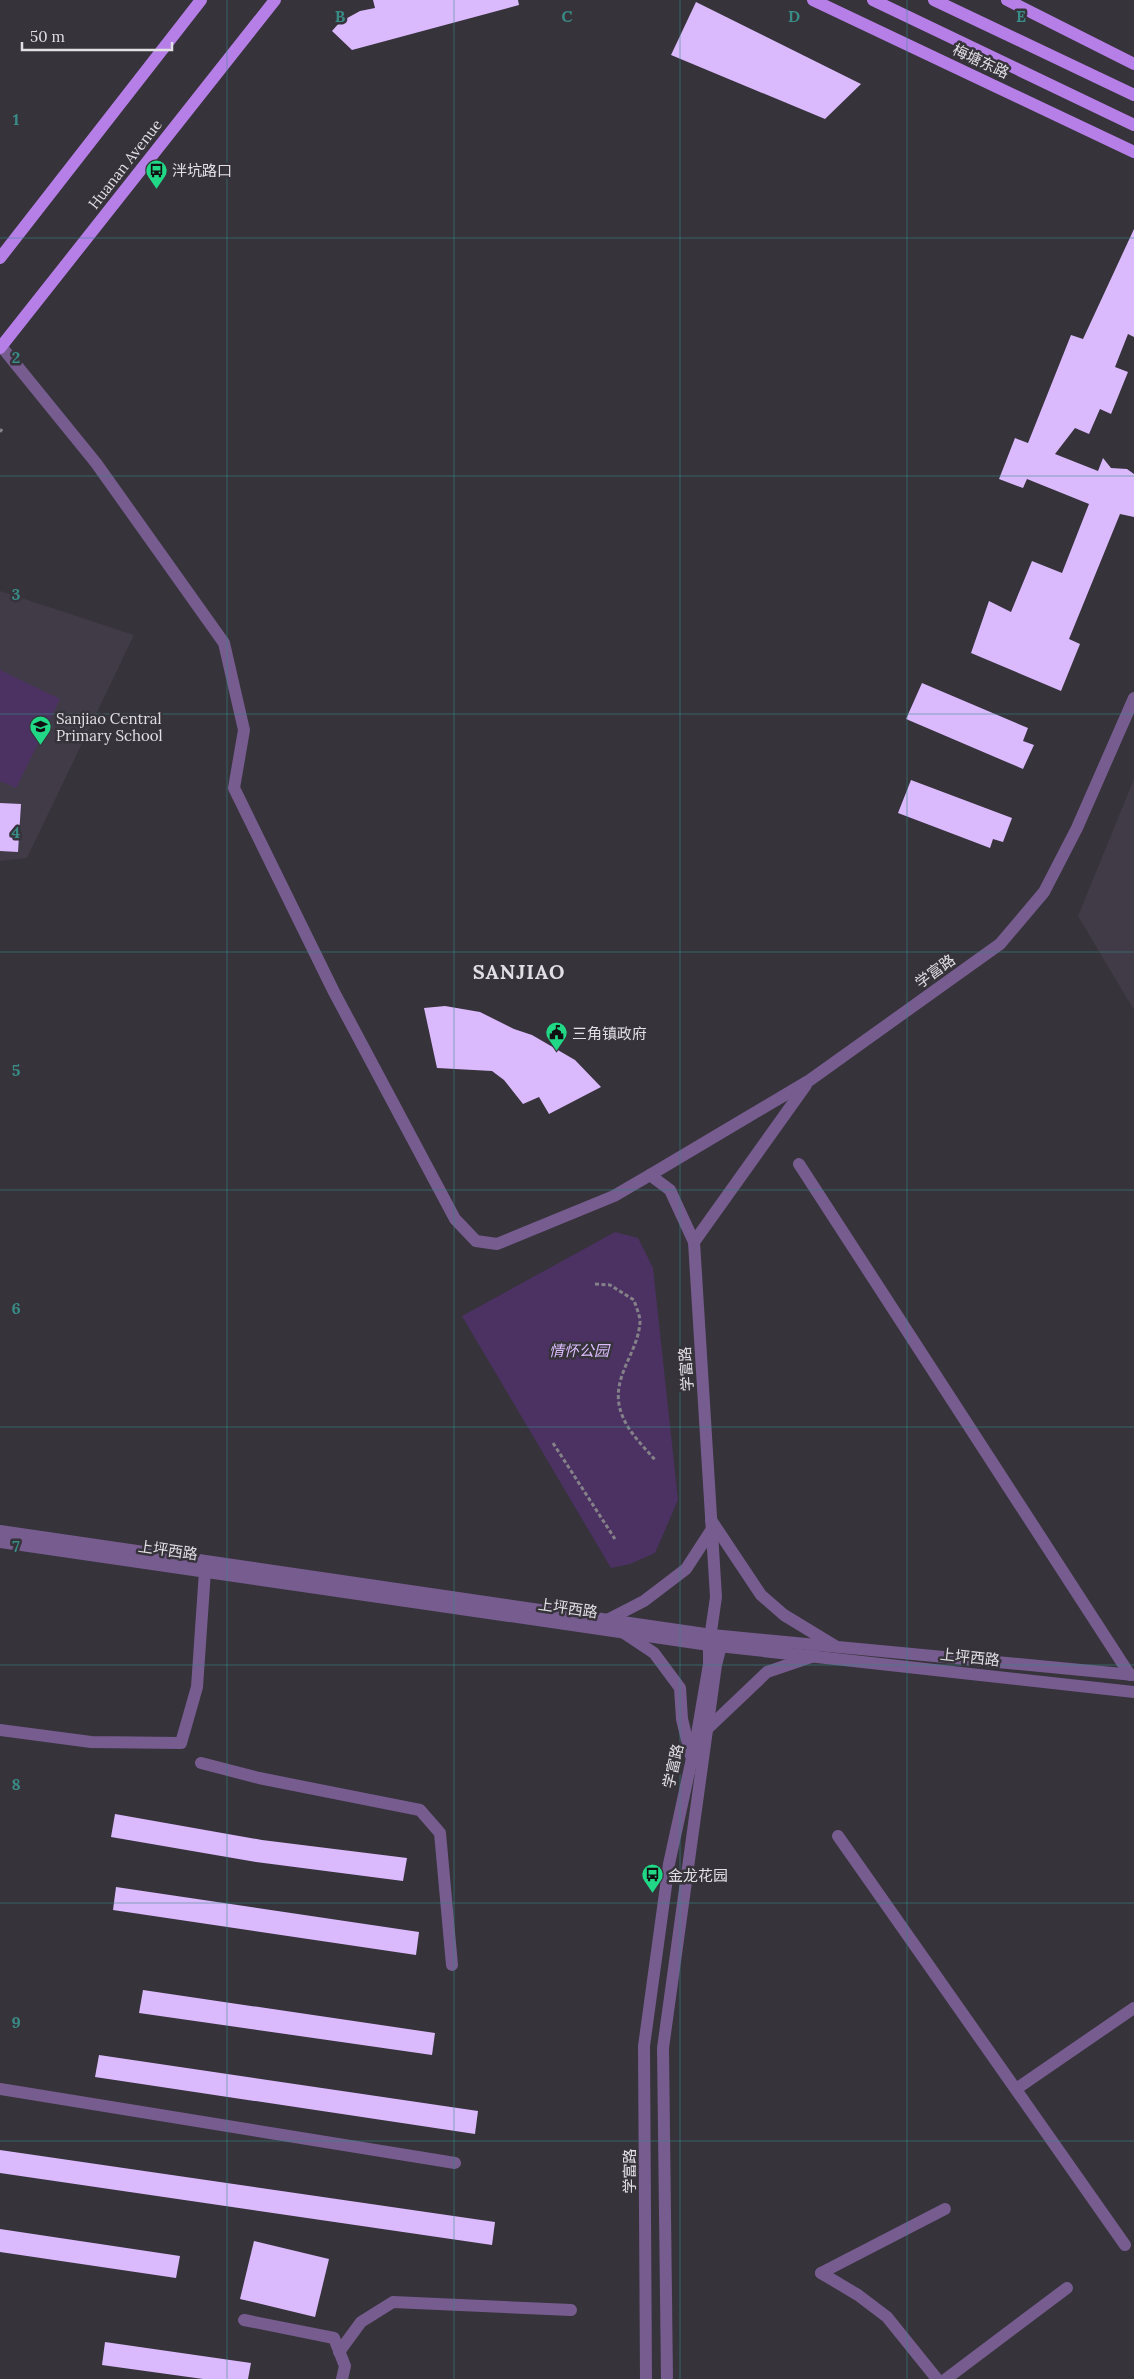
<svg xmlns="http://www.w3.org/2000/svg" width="1134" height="2379" viewBox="0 0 1134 2379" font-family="Lora,'Noto Sans SC',serif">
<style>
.built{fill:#413b48}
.green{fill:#4c3263}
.building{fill:#dab9fd}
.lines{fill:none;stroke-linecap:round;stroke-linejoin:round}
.path{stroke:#848288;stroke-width:3;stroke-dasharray:4 2.5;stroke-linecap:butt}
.minor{stroke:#765c8f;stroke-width:12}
.tertiary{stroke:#765c8f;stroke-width:12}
.primary{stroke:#b67fe8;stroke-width:12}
.grid{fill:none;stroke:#398b86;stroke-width:1;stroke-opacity:0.55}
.labels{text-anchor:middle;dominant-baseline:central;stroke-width:5;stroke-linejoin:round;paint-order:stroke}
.street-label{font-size:15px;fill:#e1dfe4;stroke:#36333a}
.poi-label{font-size:15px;fill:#e1dfe4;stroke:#36333a;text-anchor:start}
.park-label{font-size:15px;font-style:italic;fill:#dbbcfc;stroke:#36333a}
.district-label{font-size:20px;font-weight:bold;letter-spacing:1px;fill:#e1dfe4;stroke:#36333a}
.grid-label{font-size:16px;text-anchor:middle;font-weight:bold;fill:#398b86;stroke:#36333a;stroke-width:5;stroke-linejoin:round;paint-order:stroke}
</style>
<rect width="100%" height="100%" fill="#36333a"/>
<g class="built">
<polygon points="0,591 134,635 27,858 0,861"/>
<polygon points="1134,779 1134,1010 1078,916"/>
</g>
<g class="green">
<polygon points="0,670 60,699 16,788 0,781"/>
<polygon points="615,1232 638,1238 653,1268 678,1500 655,1553 630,1564 611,1568 462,1316"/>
</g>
<g class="building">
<polygon points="373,0 518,0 519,5 352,50 332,31 340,22 360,11 375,8"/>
<polygon points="696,2 861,84 825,119 671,55"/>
<polygon points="1134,229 1134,337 1128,334 1115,367 1128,372 1111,414 1100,409 1089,434 1075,428 1055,454 1098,471 1103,458 1111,468 1127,469 1134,474 1134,517 1120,514 1069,639 1080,644 1061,691 971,653 989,601 1011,612 1032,561 1062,573 1089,504 1027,479 1023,488 999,479 1015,438 1028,443 1071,335 1083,339"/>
<polygon points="922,683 1028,728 1023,741 1034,745 1023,769 906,719"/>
<polygon points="911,780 1012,818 1003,842 993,839 990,848 898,813"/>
<polygon points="0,803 21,804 18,852 0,851"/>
<polygon points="445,1006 480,1012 514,1029 532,1035 575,1060 601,1087 549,1114 539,1097 523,1104 504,1080 492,1071 437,1068 424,1008"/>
<polygon points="115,1814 262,1840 407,1858 403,1881 256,1862 111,1837"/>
<polygon points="116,1887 419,1932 416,1955 113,1910"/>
<polygon points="143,1990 435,2033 432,2055 139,2013"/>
<polygon points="99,2055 478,2111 475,2134 95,2077"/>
<polygon points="0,2150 495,2222 492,2245 0,2173"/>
<polygon points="0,2229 180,2256 176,2278 0,2252"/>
<polygon points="254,2241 329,2259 315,2317 240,2299"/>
<polygon points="105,2342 251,2363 248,2379 203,2379 102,2365"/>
</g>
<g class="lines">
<g class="path">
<polyline points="0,432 2,429"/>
<path d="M595 1284 610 1285 634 1300C636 1307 640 1315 640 1322 638 1355 608 1379 622 1415 629 1433 644 1447 656 1461"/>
<polyline points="553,1443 615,1539"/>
</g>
<g class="minor">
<polyline points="1,346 96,463 224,643 244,730 234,788 334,992 455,1219 476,1241"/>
<polyline points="799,1164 1130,1675"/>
<polyline points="711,1520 761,1595 784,1615 835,1646"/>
<polyline points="609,1619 644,1601 686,1569 712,1529"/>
<polyline points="624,1633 654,1653 680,1688 682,1719 691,1756"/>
<polyline points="0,1730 91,1742 181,1743 197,1687 205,1571"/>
<polyline points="703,1733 767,1672 814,1656"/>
<polyline points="201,1763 259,1778 420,1810 440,1833 452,1965"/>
<polyline points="838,1836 1125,2245"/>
<polyline points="0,2089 455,2163"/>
<polyline points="1016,2089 1134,2008"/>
<polyline points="821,2273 858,2295 887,2317 937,2379"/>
<polyline points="821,2273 945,2209"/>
<polyline points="244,2320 334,2338 345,2366 342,2379"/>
<polyline points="339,2352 361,2322 393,2302 571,2310"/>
<polyline points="946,2379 1067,2288"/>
</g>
<g class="tertiary">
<polyline points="476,1241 497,1244 614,1196 650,1175 810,1080 1000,944 1044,892 1077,828 1134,698"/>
<polyline points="694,1242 806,1085"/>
<polyline points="0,1531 712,1635 1134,1675"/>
<polyline points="0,1542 709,1645 1134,1692"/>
<polyline points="646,2379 644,2046 669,1864 696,1740 709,1664 709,1645 716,1597 694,1242 670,1190 650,1175"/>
<polyline points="667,2379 663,2048 716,1665 723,1638"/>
</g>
<g class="primary">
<polyline points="813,0 1134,152"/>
<polyline points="873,0 1134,125"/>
<polyline points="934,0 1134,95"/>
<polyline points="1007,0 1134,64"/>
<polyline points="0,258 201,0"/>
<polyline points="0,348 275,0"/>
</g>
</g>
<path class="grid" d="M227 0V2379M454 0V2379M680 0V2379M907 0V2379M0 238H1134M0 476H1134M0 714H1134M0 952H1134M0 1190H1134M0 1427H1134M0 1665H1134M0 1903H1134M0 2141H1134"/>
<defs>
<symbol id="bus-pin" viewBox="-11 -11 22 30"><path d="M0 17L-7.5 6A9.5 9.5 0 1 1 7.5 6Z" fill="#21d887" stroke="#36333a"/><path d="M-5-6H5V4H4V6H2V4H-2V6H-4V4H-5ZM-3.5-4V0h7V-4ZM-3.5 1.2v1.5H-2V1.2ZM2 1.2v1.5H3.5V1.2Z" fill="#111"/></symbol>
<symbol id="school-pin" viewBox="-11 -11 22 30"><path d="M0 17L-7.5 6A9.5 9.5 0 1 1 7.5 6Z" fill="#21d887" stroke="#36333a"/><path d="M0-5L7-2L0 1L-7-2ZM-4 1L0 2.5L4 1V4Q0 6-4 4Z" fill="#111"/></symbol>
<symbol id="civic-pin" viewBox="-11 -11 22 30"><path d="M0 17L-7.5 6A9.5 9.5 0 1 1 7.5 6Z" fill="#21d887" stroke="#36333a"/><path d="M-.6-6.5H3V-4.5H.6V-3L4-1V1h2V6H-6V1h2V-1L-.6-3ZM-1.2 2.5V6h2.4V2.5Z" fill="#111"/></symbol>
</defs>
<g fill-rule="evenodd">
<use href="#bus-pin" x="144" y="158" width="25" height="34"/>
<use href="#school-pin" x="28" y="714" width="25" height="34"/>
<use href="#civic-pin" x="544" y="1020" width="25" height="34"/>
<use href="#bus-pin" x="640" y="1862" width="25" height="34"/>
</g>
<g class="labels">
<g class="street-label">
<text transform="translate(981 61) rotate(25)">梅塘东路</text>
<text transform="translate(125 164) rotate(-52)">Huanan Avenue</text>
<text transform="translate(935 971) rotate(-36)">学富路</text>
<text transform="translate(686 1369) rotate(-94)">学富路</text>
<text transform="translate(168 1550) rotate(8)">上坪西路</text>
<text transform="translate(568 1608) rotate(8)">上坪西路</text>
<text transform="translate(970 1657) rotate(6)">上坪西路</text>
<text transform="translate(673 1766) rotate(-77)">学富路</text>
<text transform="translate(629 2171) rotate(-90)">学富路</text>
</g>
<g class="poi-label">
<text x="172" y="170">泮坑路口</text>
<text x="56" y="718">Sanjiao Central<tspan x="56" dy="17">Primary School</tspan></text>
<text x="572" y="1033">三角镇政府</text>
<text x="668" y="1875">金龙花园</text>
</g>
<g class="park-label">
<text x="579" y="1350">情怀公园</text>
</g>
<g class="district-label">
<text x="519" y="971">SANJIAO</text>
</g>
</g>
<g class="grid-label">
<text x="340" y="22">B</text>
<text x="567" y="22">C</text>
<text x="794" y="22">D</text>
<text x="1021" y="22">E</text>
<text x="16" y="125">1</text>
<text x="16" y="363">2</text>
<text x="16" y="600">3</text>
<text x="16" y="838">4</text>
<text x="16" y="1076">5</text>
<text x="16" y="1314">6</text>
<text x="16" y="1552">7</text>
<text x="16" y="1790">8</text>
<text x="16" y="2028">9</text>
</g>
<path d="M22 42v8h150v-8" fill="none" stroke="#e1dfe4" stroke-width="2.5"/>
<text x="30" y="42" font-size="15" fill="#e1dfe4" stroke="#36333a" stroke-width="4" paint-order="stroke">50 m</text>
</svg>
